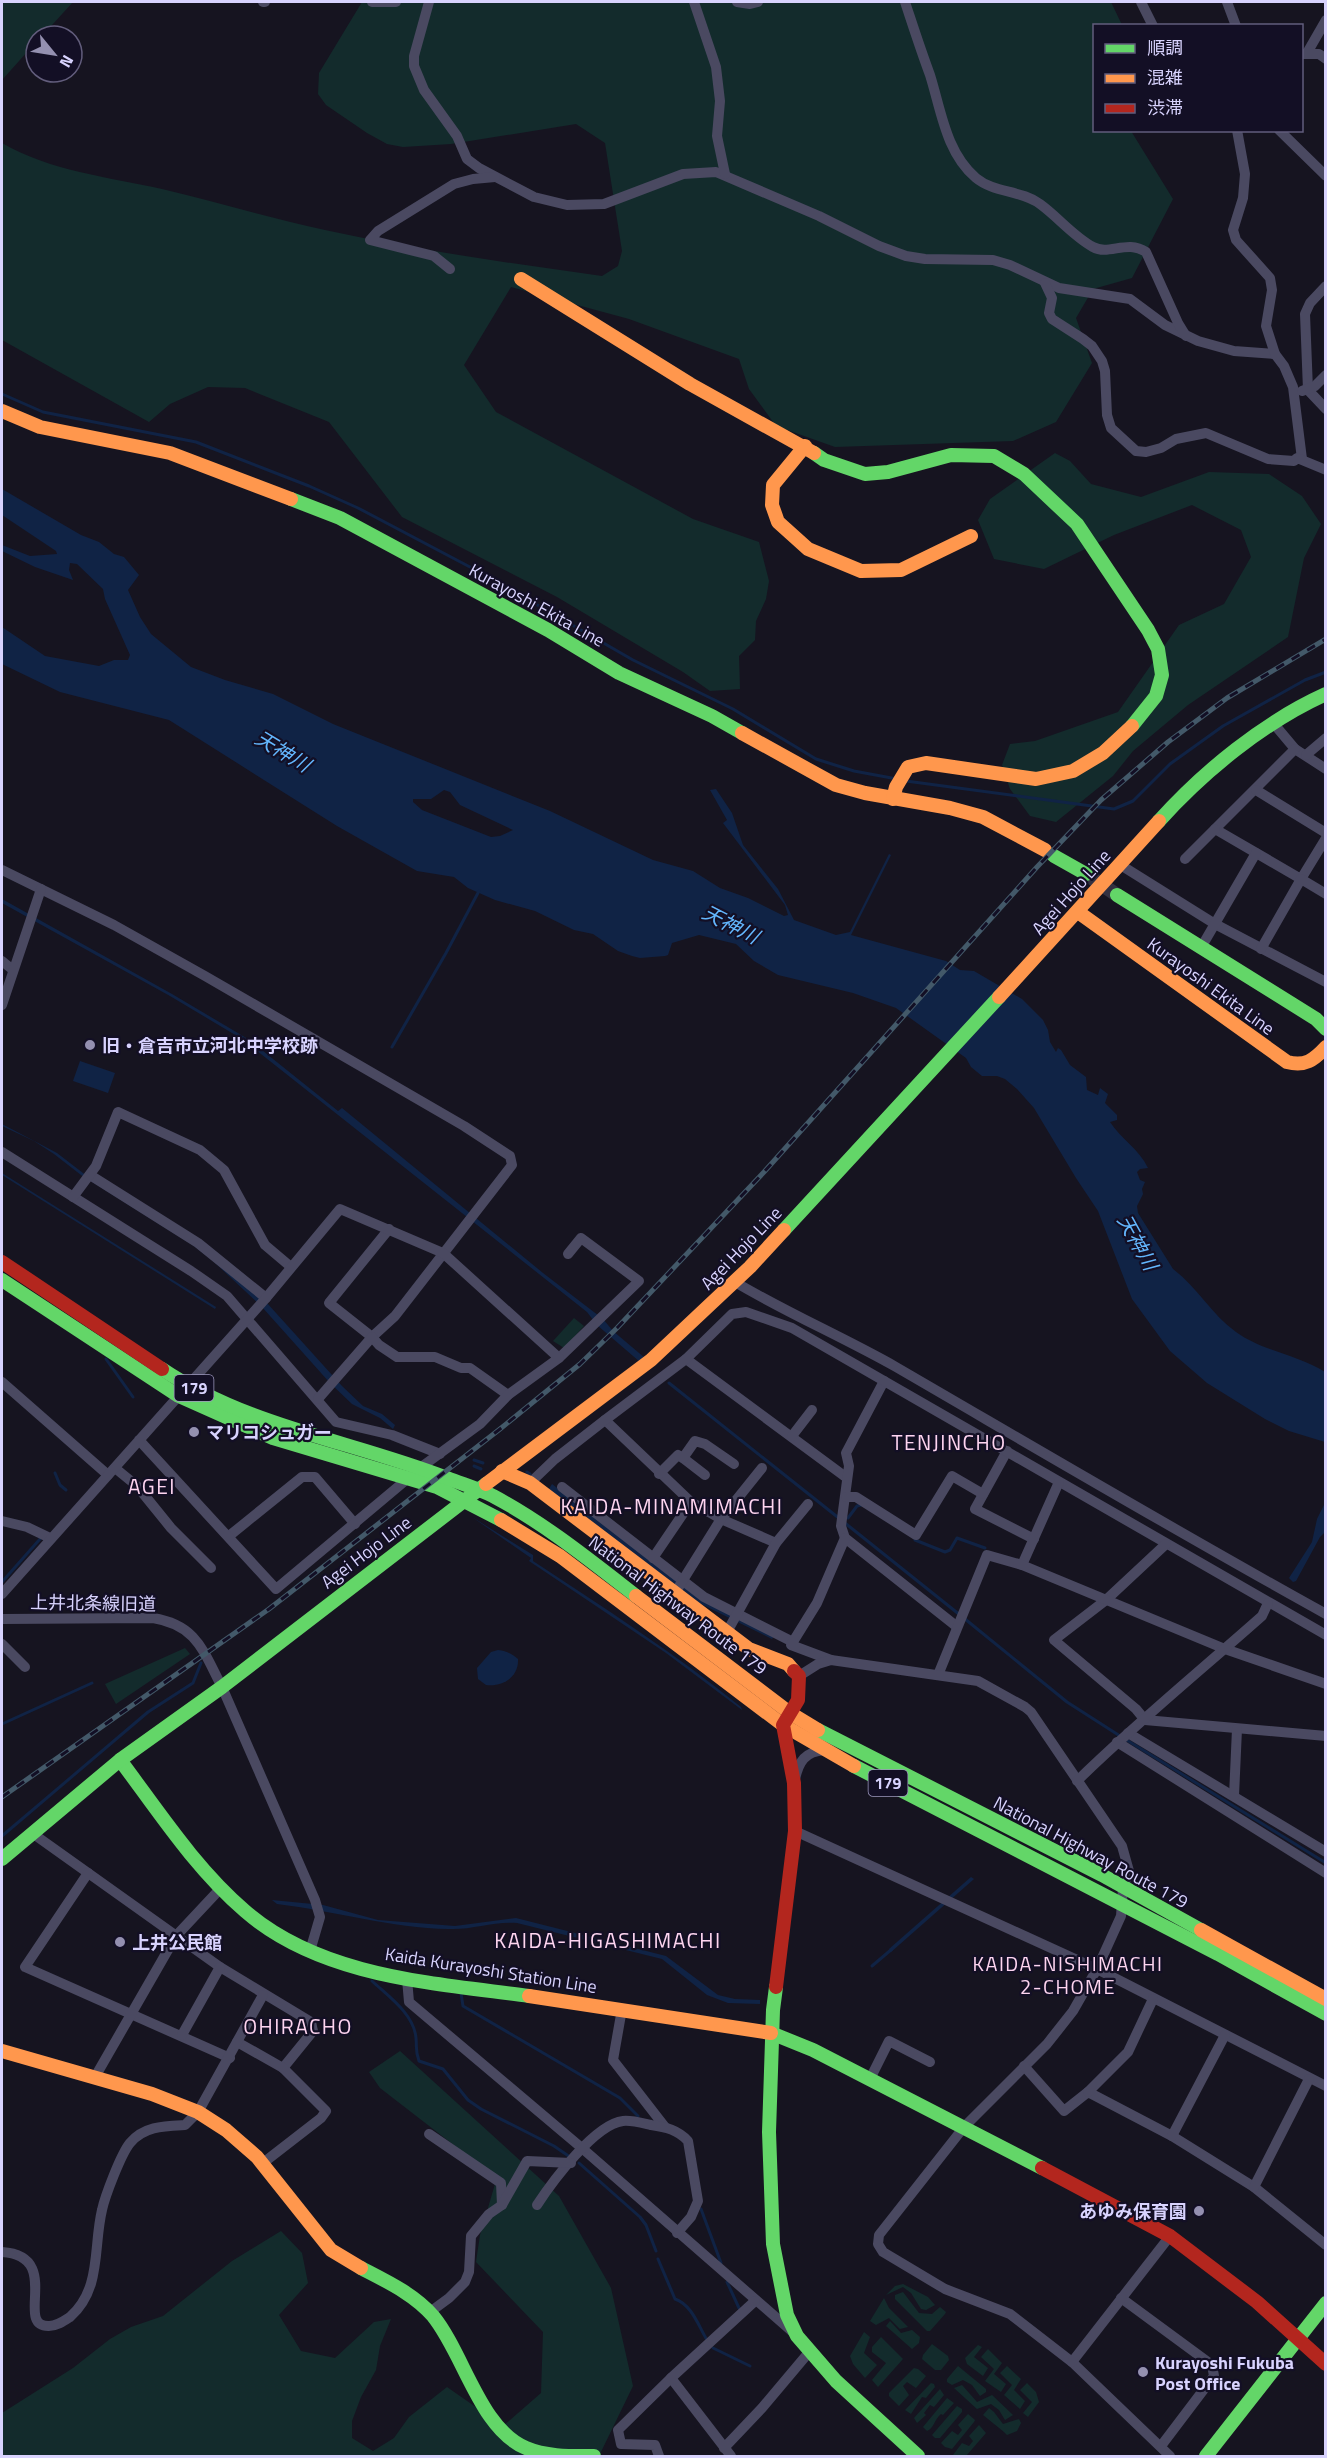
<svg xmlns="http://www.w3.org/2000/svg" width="1327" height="2458" viewBox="0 0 1327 2458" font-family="'Titillium Web','Noto Sans JP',sans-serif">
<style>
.green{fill:#132b2c}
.water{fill:#102345;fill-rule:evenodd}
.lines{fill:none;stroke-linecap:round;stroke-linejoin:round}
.stream{stroke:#102345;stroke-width:3}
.secondary-tunnel{stroke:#333141;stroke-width:14;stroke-dasharray:14 7;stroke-linecap:butt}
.street{stroke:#4a4961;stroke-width:10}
.fast{stroke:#63d668;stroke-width:14}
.slow{stroke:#ff974d;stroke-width:14}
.jam{stroke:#b3261e;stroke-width:14}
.rail-casing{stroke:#435969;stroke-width:5}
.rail{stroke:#130f25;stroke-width:3;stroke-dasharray:9;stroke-linecap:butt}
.poi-dot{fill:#9490b0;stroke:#130f25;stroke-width:2}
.labels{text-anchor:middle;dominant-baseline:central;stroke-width:4.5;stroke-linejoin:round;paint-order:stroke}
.shield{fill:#130f25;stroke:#9d98bd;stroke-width:1.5}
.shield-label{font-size:16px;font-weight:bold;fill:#d8d3fe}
.street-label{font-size:18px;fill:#d8d3fe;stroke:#130f25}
.poi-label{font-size:18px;font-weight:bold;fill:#d8d3fe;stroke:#130f25;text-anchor:start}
.water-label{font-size:20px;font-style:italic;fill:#63b6fd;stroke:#130f25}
.neighbourhood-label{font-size:20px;letter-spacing:1.5px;fill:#fed5f0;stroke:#130f25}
.quarter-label{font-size:21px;letter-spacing:1.5px;fill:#fed5f0;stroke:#130f25}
</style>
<rect width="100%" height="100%" fill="#161420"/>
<g class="green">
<polygon points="2,2 73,2 42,36 36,36 36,42 2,80"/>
<path d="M362 2H1111L1122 25 1094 26V130L1131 131 1173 199 1132 278 1093 289 1076 318 1092 363 1056 422 1013 441 835 447 776 426 749 389 739 359 629 319 511 287 464 365 496 412 693 519 759 542 769 581 766 599 756 621 755 640 739 656 740 689 710 691 683 672 557 597 402 517 329 422 245 388 208 387 170 404 149 422 2 340V143C50 171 108 177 162 189 216 202 270 218 325 230 416 250 509 263 602 276L618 266 622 251 605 143 576 124 451 144 403 147 387 144 367 133 326 105 318 94 319 73Z"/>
<polygon points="1055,453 1070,461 1091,484 1141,497 1209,472 1269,474 1302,496 1321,524 1304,558 1288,637 1188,705 1133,751 1113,776 1056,822 1030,816 1010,789 1002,765 1010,744 1035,741 1118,712 1179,625 1224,604 1251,557 1241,530 1192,505 1114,535 1044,569 994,559 978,520 990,499"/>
<polygon points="574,1318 584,1326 564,1348 553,1341"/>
<polygon points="185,1648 190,1654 116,1704 105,1684"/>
<polygon points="400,2051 559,2196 611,2288 633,2386 599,2456 2,2456 2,2413 73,2368 110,2339 131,2327 163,2316 232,2261 281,2231 302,2253 308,2283 279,2315 301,2351 335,2358 374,2322 391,2319 380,2346 376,2370 361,2397 352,2421 352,2438 373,2451 394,2438 409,2417 447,2387 503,2426 541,2393 543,2332 476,2262 480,2235 495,2184 455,2146 380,2088 369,2072"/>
<polygon points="903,2284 928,2297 935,2305 926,2310 921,2309 911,2293 903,2287 886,2295 895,2286"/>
<polygon points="903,2292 919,2313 932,2314 940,2307 946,2312 945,2314 930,2331 927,2331 895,2299 895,2295"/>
<polygon points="884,2298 889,2308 908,2327 900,2329 889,2318 876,2325 870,2321"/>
<polygon points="890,2321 901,2333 912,2330 920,2337 919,2343 912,2349 886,2326"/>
<polygon points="864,2332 870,2337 864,2353 877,2365 865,2378 853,2364 850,2356"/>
<polygon points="881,2337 903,2359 878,2387 872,2380 886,2363 872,2352 872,2347"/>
<polygon points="932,2344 948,2356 949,2360 941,2370 935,2370 922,2359 923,2355"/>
<polygon points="978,2345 982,2347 974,2357 988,2368 983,2376 967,2364 965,2358"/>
<polygon points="988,2349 1002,2363 994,2374 1006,2384 1001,2392 985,2381 994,2369 981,2357"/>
<polygon points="958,2366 986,2389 986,2392 980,2396 972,2385 963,2380 952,2385 947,2382 947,2379"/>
<polygon points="1007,2366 1021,2379 1014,2390 1025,2401 1020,2409 1004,2395 1012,2385 1000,2373"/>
<polygon points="914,2368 918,2369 926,2376 916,2388 907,2382 903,2386 909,2395 899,2406 889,2396 889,2393"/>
<polygon points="931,2383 934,2384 935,2387 926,2398 922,2397 911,2414 905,2410"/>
<polygon points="1027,2383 1036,2392 1039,2402 1028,2417 1023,2413 1032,2402 1020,2390"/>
<polygon points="962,2385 977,2402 992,2395 1013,2415 1005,2420 999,2410 991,2404 977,2409 954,2388"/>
<polygon points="940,2389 944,2395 934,2407 930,2405 924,2413 926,2415 917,2423 914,2418"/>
<path d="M947 2398 954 2403 943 2415 941 2414C934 2420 934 2428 927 2431L923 2427Z"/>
<polygon points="957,2406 962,2409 962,2412 940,2438 935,2438 932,2435"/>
<polygon points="989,2408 994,2412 1003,2424 1019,2419 1021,2423 1017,2431 1007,2435 1004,2432 983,2415"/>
<polygon points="968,2414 975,2420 974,2422 952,2449 945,2447 941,2443 952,2431 958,2435 962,2430 958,2425"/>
<polygon points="979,2425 986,2433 966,2456 953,2455 962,2443 969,2446 973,2441 969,2436"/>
</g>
<g class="water">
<path d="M2 489 81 535 99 542 114 554 124 557 139 575 128 590 140 617 151 634 191 667 225 680 273 694 333 724 550 811 653 860 693 871 720 888 748 898 784 916 788 915 785 905 723 823 727 820 710 790 716 789 732 813 743 845 778 889 794 920 836 935 850 932 889 854 891 855 851 935 946 961 960 970 974 971 1022 999 1043 1020 1048 1030 1050 1042 1056 1052 1058 1048 1061 1050 1070 1065 1086 1077 1087 1090 1098 1095 1100 1088 1108 1094 1105 1103 1117 1115V1120L1110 1122C1121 1139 1139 1149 1148 1168L1140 1169 1137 1172 1140 1180 1145 1182 1142 1189 1143 1194 1137 1206 1138 1213 1173 1269C1197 1287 1211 1314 1236 1332 1262 1351 1298 1355 1325 1372V1442L1289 1431 1265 1419 1207 1383 1170 1351 1132 1299 1098 1211 1076 1178 1034 1108 1017 1089 1005 1079 997 1076H982L971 1067 966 1058 896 1008 853 993 778 975 754 961 736 944 699 935 672 943 668 955 665 956 640 958 632 956 618 951 593 934 574 930 535 911 495 900 468 888 454 877 417 871 337 826 169 720 60 692 2 664V627L45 656 99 666 114 660H128L130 655 105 599 103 589 77 564 70 563 69 570 73 580 35 567 2 551V545L30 556 57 554 56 551 2 515ZM444 790 450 792 460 805 513 830 500 836 491 837 422 810 413 802V799H431Z"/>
<polygon points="2,899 172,994 248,1039 338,1111 342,1108 543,1273 603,1319 613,1331 645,1358 640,1362 597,1325 587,1312 242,1039 170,996 2,903"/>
<polygon points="80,1061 115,1073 108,1093 73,1081"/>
<polygon points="2,1124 57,1153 83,1173 196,1246 267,1303 342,1386 363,1406 382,1414 395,1425 393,1429 380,1418 352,1404 330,1383 262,1307 213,1261 194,1246 81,1175 54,1154 34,1141 2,1126"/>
<polygon points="2,1173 216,1307 215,1309 2,1175"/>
<polygon points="552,1484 637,1550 774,1636 772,1639 699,1603 549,1489"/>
<polygon points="1325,1503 1325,1532 1320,1537 1296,1581 1293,1582 1289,1578 1312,1542 1317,1519"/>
<path d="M472 1517 533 1555V1561C604 1608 675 1653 741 1707L742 1710 666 1653 529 1561 531 1558Z"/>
<path d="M498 1650C507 1651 512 1654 518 1659 519 1677 503 1687 486 1685L478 1679 477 1668 491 1652Z"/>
<polygon points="971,1877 974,1879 891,1952 889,1949"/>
<path d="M272 1900 323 1905 378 1920 455 1926 516 1918 666 1956 718 1995 735 1999 760 2000V2004L728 2003 707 1995 662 1959 517 1923C494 1921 472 1930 449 1929 391 1928 335 1911 277 1904Z"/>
</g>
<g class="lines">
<g class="stream">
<polyline points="2,394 43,412 196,442 309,486 358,508 487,576 633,660 733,709 816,759 854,771 897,779"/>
<polyline points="906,781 1114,809 1133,801 1170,764 1223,726 1305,680 1326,672"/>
<polyline points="392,1047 446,953 479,891"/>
<polyline points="106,1359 133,1397"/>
<polyline points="669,1383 840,1519"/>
<polyline points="474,1460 483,1463"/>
<polyline points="474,1466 481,1469"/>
<polyline points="527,1472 530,1474"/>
<polyline points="55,1473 60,1485 66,1490"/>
<polyline points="848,1518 857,1506 861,1505"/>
<polyline points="845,1523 960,1615"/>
<polyline points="915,1540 945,1552 950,1550 957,1538 985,1548"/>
<polyline points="2,1582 40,1539"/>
<polyline points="965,1619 1067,1702 1120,1736"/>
<polyline points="2,1724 92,1683"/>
<polyline points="1125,1739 1326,1863"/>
<polyline points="2,1836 148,1712 193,1683 201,1663"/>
<polyline points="872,1966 892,1949"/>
<path d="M372 1981C388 1996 414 2014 416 2038 417 2049 415 2049 419 2061L443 2069 468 2100 481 2109 554 2146 570 2157"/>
<polyline points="461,1993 463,2006 620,2098 638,2116"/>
<polyline points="579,2163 640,2217 646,2225 656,2251"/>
<polyline points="701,2209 721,2263"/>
<path d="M658 2259 675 2299C692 2305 698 2325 707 2340"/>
<polyline points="727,2282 739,2308"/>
<polyline points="713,2348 750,2366"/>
</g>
<polyline class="secondary-tunnel" points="1086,874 1117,895"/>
<g class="street">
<polyline points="263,2 265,2"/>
<polyline points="372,2 396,2"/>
<polyline points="429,2 414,56 414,66 424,90 457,136 467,159 479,168 534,197 567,205 604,204 683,174 716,172 819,216 879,246 906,256 925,259 993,260 1010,265 1059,288 1130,299 1165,325 1198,341 1234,351 1275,354"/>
<polyline points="694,2 716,67 720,101 717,136 725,174"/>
<polyline points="737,2 750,4 758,2"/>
<path d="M905 2C913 26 921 51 930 75 941 110 946 153 976 178 994 193 1021 190 1040 204 1058 217 1073 236 1093 247 1109 256 1127 239 1146 252L1178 323 1186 336"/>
<polyline points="1141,2 1153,26"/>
<polyline points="1227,2 1236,26"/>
<polyline points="1307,53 1326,20"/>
<polyline points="1302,54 1319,54 1326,59"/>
<polyline points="1237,130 1245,174 1243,198 1233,230 1236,240 1270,278 1272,290 1266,326 1275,354 1284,366 1293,387 1302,459"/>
<polyline points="1279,130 1326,176"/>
<polyline points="450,269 434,256 370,240 378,231 454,184 473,179 495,177"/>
<polyline points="1045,283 1052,298 1049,313 1052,319 1083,339 1092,346 1102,361 1105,371 1107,415 1111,428 1136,451 1146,452 1161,448 1176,439 1206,433 1268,459 1294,461 1297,458 1326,470"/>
<polyline points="1326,286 1310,303 1305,314 1308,390 1326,409"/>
<polyline points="1302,391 1315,386 1326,375"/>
<polyline points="1274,724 1295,749 1326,769"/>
<polyline points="1295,749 1215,829 1301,879 1326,838"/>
<polyline points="1306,755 1326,738"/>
<polyline points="1256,790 1326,833"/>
<polyline points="1185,859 1215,829"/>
<polyline points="1119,864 1215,924 1326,982"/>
<polyline points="2,870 114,925 205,976 464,1126 510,1156 512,1165 395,1316 372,1337 329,1303 389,1229"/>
<polyline points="1202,946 1256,853"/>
<polyline points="1261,949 1301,879 1326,894"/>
<polyline points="2,961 13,970"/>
<polyline points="2,1005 41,889"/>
<polyline points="2,1152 191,1271 227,1296 336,1422 392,1435 440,1454"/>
<polyline points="90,1175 198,1243 266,1298"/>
<polyline points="73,1197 96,1166 118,1112 200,1150 224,1170 265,1245 291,1267"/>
<path d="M735 1282C787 1313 843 1337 896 1367 1039 1450 1181 1534 1326 1614"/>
<polyline points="559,1358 639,1281 581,1238 568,1254"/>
<polyline points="686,1359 847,1478"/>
<polyline points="884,1381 846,1453 849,1466 841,1526 845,1538 956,1626"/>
<polyline points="2,1382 108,1475"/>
<polyline points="318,1399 372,1337 379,1345 397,1357 435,1357 461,1368 470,1368 508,1395"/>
<polyline points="605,1420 691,1502 721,1519 776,1543"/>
<polyline points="792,1436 812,1410"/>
<polyline points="1007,1451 975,1509 1034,1539"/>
<polyline points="683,1458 705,1475"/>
<polyline points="115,1468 137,1486 171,1528 211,1568"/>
<polyline points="659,1474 678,1455 683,1458 695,1441 705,1444 734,1464"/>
<polyline points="530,1483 555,1459 605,1420 686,1359 732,1314 746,1312 792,1328 1326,1635"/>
<polyline points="562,1487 704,1597 793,1642"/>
<polyline points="846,1497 856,1497 916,1535 952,1476 983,1494"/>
<polyline points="2,1521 27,1527 50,1538"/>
<polyline points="229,1536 302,1477 315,1477 355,1524"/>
<polyline points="1166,1544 1106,1600 1054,1640 1136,1709 1145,1720 1326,1736"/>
<polyline points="653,1558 691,1502"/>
<polyline points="1022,1565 1059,1482"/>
<polyline points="678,1588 721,1519 762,1468"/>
<polyline points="2,1594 266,1298 340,1209 443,1253 559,1358 508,1395 480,1424 424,1465 276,1589 139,1440"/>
<path d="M2 1619 153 1618C197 1625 203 1651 222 1687L315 1900 320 1917 310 1951"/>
<polyline points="727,1632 776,1543 808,1504"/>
<polyline points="2,1644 25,1667"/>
<polyline points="831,1660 791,1645 817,1603 845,1538"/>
<polyline points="938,1675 987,1555 1022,1565 1225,1649 1326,1684"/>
<polyline points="799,1676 818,1664 831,1660 978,1681 1025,1707 1031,1712 1122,1846 1129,1871 1123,1888 1121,1916 1097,1969 1073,2011 1047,2044 964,2127 879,2235 878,2244 883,2252 945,2289 1010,2314 1072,2362 1170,2456"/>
<polyline points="1128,1733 1326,1852"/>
<polyline points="1117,1742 1326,1873"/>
<path d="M795 1779C799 1761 805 1752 824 1750"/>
<path d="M1077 1781C1136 1723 1200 1671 1262 1616L1268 1603"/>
<polyline points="1234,1796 1237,1729"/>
<polyline points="795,1831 1097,1969 1326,2086"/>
<polyline points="32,1833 220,1967 311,2022 313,2031 283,2068"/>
<polyline points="88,1873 25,1967 230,2058"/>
<polyline points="407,1979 409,2002 583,2149 795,2334"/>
<polyline points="622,2009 613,2060 665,2127"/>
<polyline points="182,2035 220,1967"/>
<polyline points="237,2042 283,2068 326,2111 321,2118 263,2163"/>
<polyline points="1024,2066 1064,2111 1088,2092 1172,2136 1254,2187 1326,2245"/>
<polyline points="95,2077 176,1936 220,1889"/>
<polyline points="870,2079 889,2041 930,2062"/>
<polyline points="1088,2092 1128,2052 1153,1999"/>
<polyline points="429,2134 501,2183 502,2205"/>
<polyline points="1172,2136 1225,2035"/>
<polyline points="1254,2187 1309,2079"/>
<path d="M537 2205C552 2182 595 2124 623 2121 631 2120 642 2123 651 2125 666 2127 678 2130 688 2141L698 2201 691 2217 677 2233"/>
<path d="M2 2252C64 2256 13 2327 49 2326 57 2326 64 2321 70 2317 102 2289 93 2247 102 2210 105 2196 121 2154 130 2143 144 2126 165 2126 185 2125L198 2112 263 1995"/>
<polyline points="1121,2298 1212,2365 1214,2376 1161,2446"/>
<polyline points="430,2312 449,2298 465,2282 469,2272 471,2236 489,2214 502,2205 527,2161 571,2163"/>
<polyline points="1072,2362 1170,2236"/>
<polyline points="724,2448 762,2408 810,2351"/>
<polyline points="659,2456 655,2445 621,2444 618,2430 671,2378"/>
<polyline points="731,2456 671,2378 755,2301"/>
</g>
<g class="fast">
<polyline points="814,453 824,460 865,474 888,472 951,455 994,456 1024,474 1077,524 1148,630 1158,649 1162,675 1156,696 1132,726"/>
<polyline points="291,499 340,518 548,630 619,673 712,716 742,733"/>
<path d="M1159 821C1204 771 1264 722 1326 694"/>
<polyline points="1054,856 1086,874"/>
<polyline points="1117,895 1316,1019 1326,1029"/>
<polyline points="784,1230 999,997"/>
<polyline points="2,1280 177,1395 273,1438 437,1487 501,1520"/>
<path d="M162 1369C248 1427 352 1441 447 1478 462 1484 479 1489 493 1496 544 1523 591 1561 636 1596"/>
<polyline points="818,1730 1102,1875 1201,1930"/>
<path d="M120 1760C159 1812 195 1868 245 1911 321 1977 433 1983 529 1996"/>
<polyline points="854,1766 1218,1954 1326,2014"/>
<polyline points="2,1859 120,1760 222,1687 486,1484"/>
<polyline points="776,1987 773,2010 769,2132 773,2244 787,2315 797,2336 836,2381 918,2456"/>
<polyline points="771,2033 813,2050 1042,2168"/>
<path d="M361 2268C386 2281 414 2294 433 2316 464 2354 480 2429 526 2448 547 2457 572 2456 594 2456"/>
<polyline points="1206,2456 1326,2303"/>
</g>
<g class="slow">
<polyline points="521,279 690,384 814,453"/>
<polyline points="2,411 40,427 170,453 291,499"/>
<polyline points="805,446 773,485 772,505 778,522 808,549 861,571 901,570 971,536"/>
<polyline points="742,733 836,785 865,793 950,808 983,817 1045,850"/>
<polyline points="893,799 896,787 908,767 926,763 1036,779 1073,771 1103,753 1132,726"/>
<path d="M1078 912 1287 1062C1305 1067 1314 1060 1326 1047"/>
<polyline points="999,997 1159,821"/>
<polyline points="502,1471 530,1483 749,1649 788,1664 794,1671"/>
<polyline points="486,1484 651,1360 750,1267 784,1230"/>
<polyline points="501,1520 560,1556 783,1725 854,1766"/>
<polyline points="636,1596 790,1713 818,1730"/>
<polyline points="1201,1930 1326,1999"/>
<polyline points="529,1996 771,2033"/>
<polyline points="2,2051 152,2094 198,2112 226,2130 257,2157 331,2250 361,2268"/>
</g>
<g class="jam">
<polyline points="2,1262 162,1369"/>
<polyline points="776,1987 795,1831 794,1783 783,1725 798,1700 799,1676 794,1671"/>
<polyline points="1042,2168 1170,2236 1257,2302 1326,2364"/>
</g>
<defs>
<polyline id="rail" points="2,1797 269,1609 500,1429 580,1364 617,1328 764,1172 1037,867 1101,800 1168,742 1227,698 1326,639"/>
</defs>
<use href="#rail" class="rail-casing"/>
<use href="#rail" class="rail"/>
</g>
<g class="poi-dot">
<circle cx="90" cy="1045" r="6"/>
<circle cx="194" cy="1432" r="6"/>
<circle cx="120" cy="1942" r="6"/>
<circle cx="1199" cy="2211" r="6"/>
<circle cx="1143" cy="2372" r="6"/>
</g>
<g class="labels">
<g class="shield">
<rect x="174.5" y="1375" width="39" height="26" rx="4.5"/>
<rect x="868.5" y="1770" width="39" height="26" rx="4.5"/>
</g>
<g class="shield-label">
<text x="194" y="1388">179</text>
<text x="888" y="1783">179</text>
</g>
<g class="street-label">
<text transform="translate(537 605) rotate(29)">Kurayoshi Ekita Line</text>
<text transform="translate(1071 892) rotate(-48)">Agei Hojo Line</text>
<text transform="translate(1211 986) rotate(36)">Kurayoshi Ekita Line</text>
<text transform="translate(741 1248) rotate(-46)">Agei Hojo Line</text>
<text transform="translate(366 1552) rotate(-37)">Agei Hojo Line</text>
<text transform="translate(93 1603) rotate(1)">上井北条線旧道</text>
<text transform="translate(678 1605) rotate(37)">National Highway Route 179</text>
<text transform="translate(1091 1852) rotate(28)">National Highway Route 179</text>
<text transform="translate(491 1970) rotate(9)">Kaida Kurayoshi Station Line</text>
</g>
<g class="poi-label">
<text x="102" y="1045">旧・倉吉市立河北中学校跡</text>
<text x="206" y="1432">マリコシュガー</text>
<text x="132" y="1942">上井公民館</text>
<text x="1187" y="2211" text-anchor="end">あゆみ保育園</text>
<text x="1155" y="2362">Kurayoshi Fukuba<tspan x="1155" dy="21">Post Office</tspan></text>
</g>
<g class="water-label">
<text transform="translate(283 751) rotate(31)">天神川</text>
<text transform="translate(731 924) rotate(27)">天神川</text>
<text transform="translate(1138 1242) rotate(61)">天神川</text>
</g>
<g class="neighbourhood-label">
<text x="1068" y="1963">KAIDA-NISHIMACHI<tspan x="1068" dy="23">2-CHOME</tspan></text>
</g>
<g class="quarter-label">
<text x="949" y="1442">TENJINCHO</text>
<text x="152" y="1486">AGEI</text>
<text x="672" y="1506">KAIDA-MINAMIMACHI</text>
<text x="608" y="1940">KAIDA-HIGASHIMACHI</text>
<text x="298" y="2026">OHIRACHO</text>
</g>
</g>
<rect width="1327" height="2458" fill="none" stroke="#d8d3fe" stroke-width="6"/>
<rect x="1093" y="24" width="210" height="108" fill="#130f25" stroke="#625d7c" stroke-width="1.5"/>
<rect x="1105" y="44" width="30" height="9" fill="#63d668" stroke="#625d7c" stroke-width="1.5"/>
<text x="1147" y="54" font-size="18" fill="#d8d3fe">順調</text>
<rect x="1105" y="74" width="30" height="9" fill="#ff974d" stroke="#625d7c" stroke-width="1.5"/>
<text x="1147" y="84" font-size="18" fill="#d8d3fe">混雑</text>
<rect x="1105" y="104" width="30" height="9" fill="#b3261e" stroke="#625d7c" stroke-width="1.5"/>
<text x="1147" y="114" font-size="18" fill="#d8d3fe">渋滞</text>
<g transform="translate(54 54) rotate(120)"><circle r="28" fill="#130f25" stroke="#625d7c" stroke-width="1.5"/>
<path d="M0-4.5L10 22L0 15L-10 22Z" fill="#9490b0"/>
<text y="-9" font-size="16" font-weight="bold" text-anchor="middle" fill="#d8d3fe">N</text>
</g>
</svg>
